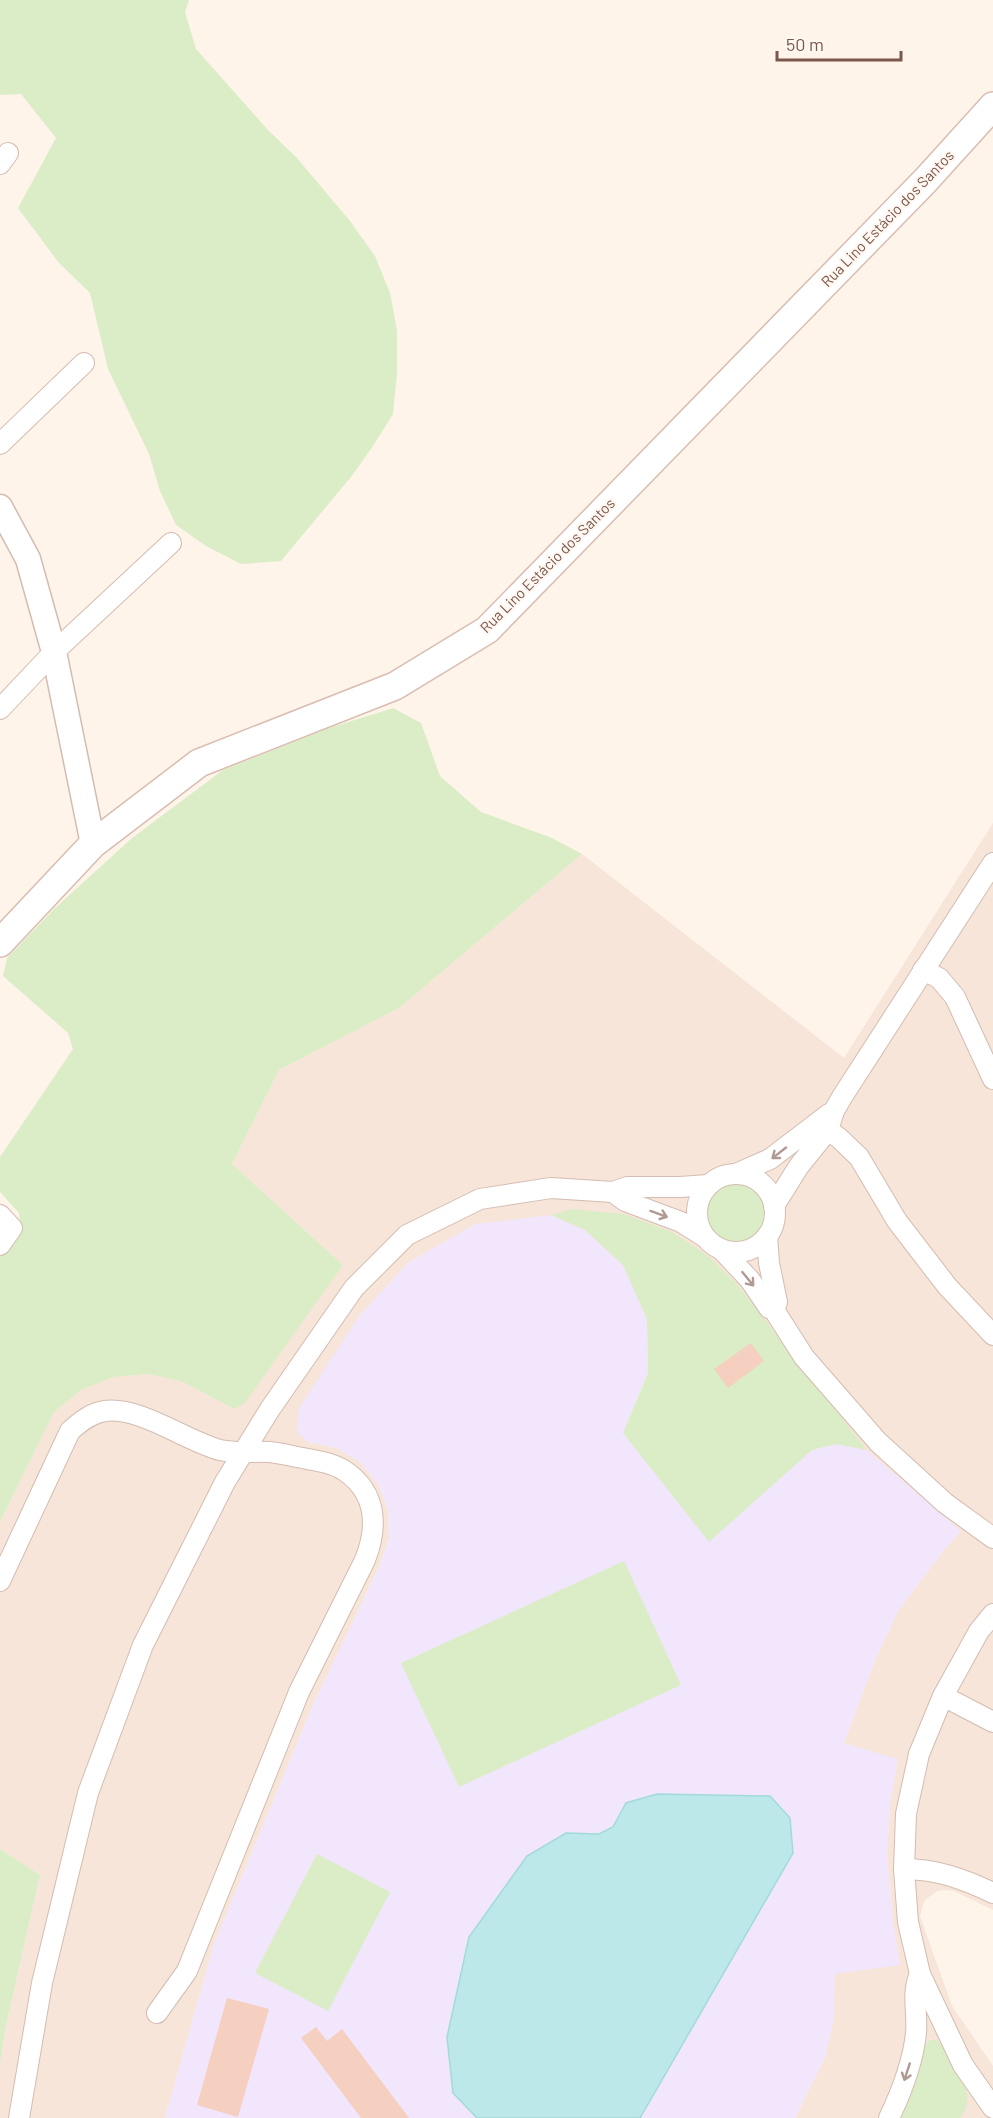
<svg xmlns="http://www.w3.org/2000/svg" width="993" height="2118" viewBox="0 0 993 2118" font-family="Barlow,sans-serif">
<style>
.residential{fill:#f6e5d8}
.education{fill:#f1e6fb}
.green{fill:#dbedc7}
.water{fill:#bce8e9;stroke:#a2dadc;stroke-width:1.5}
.building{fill:#f5cfc0}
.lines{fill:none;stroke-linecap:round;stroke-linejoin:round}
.minor-casing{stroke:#d4bcb1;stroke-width:22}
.tertiary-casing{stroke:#d4bcb1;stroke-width:27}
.secondary-casing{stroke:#d9bdb1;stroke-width:30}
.minor{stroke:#fff;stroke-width:20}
.tertiary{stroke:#fff;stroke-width:24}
.secondary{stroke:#fff;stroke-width:27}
.oneway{stroke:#b09a93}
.labels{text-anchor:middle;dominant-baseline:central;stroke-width:4.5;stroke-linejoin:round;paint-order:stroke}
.street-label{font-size:15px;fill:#7b564b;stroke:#fff8f2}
</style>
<rect width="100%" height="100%" fill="#fef4ea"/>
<polygon class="residential" points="993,823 993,1910 954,1891 945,1890 937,1891 924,1901 920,1916 952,2006 993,2066 993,2118 795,2118 825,2057 834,2018 834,1973 899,1965 893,1922 887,1856 890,1804 898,1760 844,1743 874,1663 898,1611 943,1551 961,1531 476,1224 409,1262 360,1315 308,1442 336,1448 360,1462 378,1484 388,1510 389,1538 380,1565 312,1707 214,1944 165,2118 0,2118 0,2065 5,2030 40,1875 0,1849 0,1522 54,1412 81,1390 114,1377 149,1374 183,1382 234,1409 343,1265 232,1164 279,1070 399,1008 582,854 844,1058"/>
<polygon class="education" points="551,1215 585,1230 623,1265 647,1319 648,1373 623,1433 795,1463 812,1450 836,1444 867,1450 961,1531 943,1551 898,1611 874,1663 844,1743 898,1759 890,1804 887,1856 893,1922 900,1965 835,1974 834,2018 825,2057 795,2118 165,2118 214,1944 312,1707 380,1565 389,1538 388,1510 378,1484 360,1462 336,1448 308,1442 297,1432 299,1408 360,1315 409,1262 476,1224"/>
<g class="green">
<polygon points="0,0 189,0 185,12 196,49 268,130 297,158 350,221 375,256 390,293 397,330 397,373 393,414 373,446 351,477 281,561 241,564 206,546 176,525 160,491 149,454 108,369 90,293 59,263 18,208 56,138 21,94 0,95"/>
<polygon points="393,708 421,723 440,776 481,812 552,838 582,854 399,1008 279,1070 232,1164 343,1265 244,1404 234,1409 183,1382 149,1374 114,1377 81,1390 54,1412 0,1522 0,1256 21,1229 19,1213 0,1192 0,1157 73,1049 68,1033 3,976 7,958 55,908 132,838 223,770 329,728"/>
<circle cx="736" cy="1213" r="29"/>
<polygon points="571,1209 624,1214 672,1232 707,1255 737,1284 867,1450 836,1444 812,1450 709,1542 623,1433 648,1373 647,1319 623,1265 585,1230 551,1215"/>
<polygon points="624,1561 681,1685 459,1787 401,1663"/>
<polygon points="0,1849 40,1875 5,2030 0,2065"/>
<polygon points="317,1854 390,1892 328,2011 255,1973"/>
<path d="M930 2040H936L941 2044C953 2066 981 2095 960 2118H900L917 2075 924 2046Z"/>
</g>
<polygon class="water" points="657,1794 770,1796 790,1818 793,1853 640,2118 477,2118 453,2093 447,2037 469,1937 527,1856 566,1833 599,1834 613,1827 626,1803"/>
<g class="building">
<polygon points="751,1343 764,1361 728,1388 714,1369"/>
<polygon points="227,1998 269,2009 238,2117 197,2105"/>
<polygon points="316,2027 327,2041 342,2029 409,2118 361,2118 301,2038"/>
</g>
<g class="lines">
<defs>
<g id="minor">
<polyline points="0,164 8,153"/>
<polyline points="0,444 84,363"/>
<polyline points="0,709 54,652 171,543"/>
<polyline points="923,970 939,978 955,997 993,1079"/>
<polyline points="819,1124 839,1138 859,1157 897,1221 947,1286 993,1335"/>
<polyline points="736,1174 770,1159 829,1114"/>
<circle cx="736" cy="1213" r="39"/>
<polyline points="613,1192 625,1201 681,1222 705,1237"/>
<polyline points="774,1206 799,1166 828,1130 834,1111 842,1097 993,863"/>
<polyline points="0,1215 12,1228 0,1245"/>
<polyline points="767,1236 769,1263 777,1302 774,1310"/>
<polyline points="721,1249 750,1280 769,1308 774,1310 804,1357 878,1442 945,1503 993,1538"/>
<path d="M0 1581 70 1431C80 1422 91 1413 105 1411 139 1406 186 1441 220 1450 237 1454 254 1451 270 1452 279 1453 288 1455 297 1457 313 1460 331 1462 345 1471 377 1493 378 1527 365 1560L299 1692 187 1971 157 2013"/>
<polyline points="993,1614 979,1631 943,1696 919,1754 906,1814 904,1869 908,1922 920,1974 963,2065 993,2108"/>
<polyline points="943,1696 993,1722"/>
<path d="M904 1869C936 1869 964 1879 993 1893"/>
<polyline points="19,2118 42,1983 88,1793 143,1645 225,1482 270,1409 354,1288 407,1235 480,1199 551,1188 613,1192 627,1187 680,1187 708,1185"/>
<path d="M889 2118C902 2091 913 2063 916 2033 918 2013 911 1993 920 1974"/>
</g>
<polyline id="tertiary" points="0,507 28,559 54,652 93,844"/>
<polyline id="secondary" points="0,943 93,844 199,763 395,686 487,630 925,181 993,106"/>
</defs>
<use href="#minor" class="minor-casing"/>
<use href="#tertiary" class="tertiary-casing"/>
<use href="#secondary" class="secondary-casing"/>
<use href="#minor" class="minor"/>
<use href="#tertiary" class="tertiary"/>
<use href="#secondary" class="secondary"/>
</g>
<defs><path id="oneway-shaft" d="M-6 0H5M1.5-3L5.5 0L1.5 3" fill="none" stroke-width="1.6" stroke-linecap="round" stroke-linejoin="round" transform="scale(1.5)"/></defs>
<g class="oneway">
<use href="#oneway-shaft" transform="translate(779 1153) rotate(142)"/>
<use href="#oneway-shaft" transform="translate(659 1214) rotate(20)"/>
<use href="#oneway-shaft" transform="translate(748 1279) rotate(51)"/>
<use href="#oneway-shaft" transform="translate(907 2072) rotate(108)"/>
</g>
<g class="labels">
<g class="street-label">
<text transform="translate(887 218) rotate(-46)">Rua Lino Estácio dos Santos</text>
<text transform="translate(547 565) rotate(-45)">Rua Lino Estácio dos Santos</text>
</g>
</g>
<path d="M777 51v9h124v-9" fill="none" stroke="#7b564b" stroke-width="3"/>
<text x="786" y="51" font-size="18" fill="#7b564b" stroke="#fff8f2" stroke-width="4.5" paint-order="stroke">50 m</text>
</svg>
